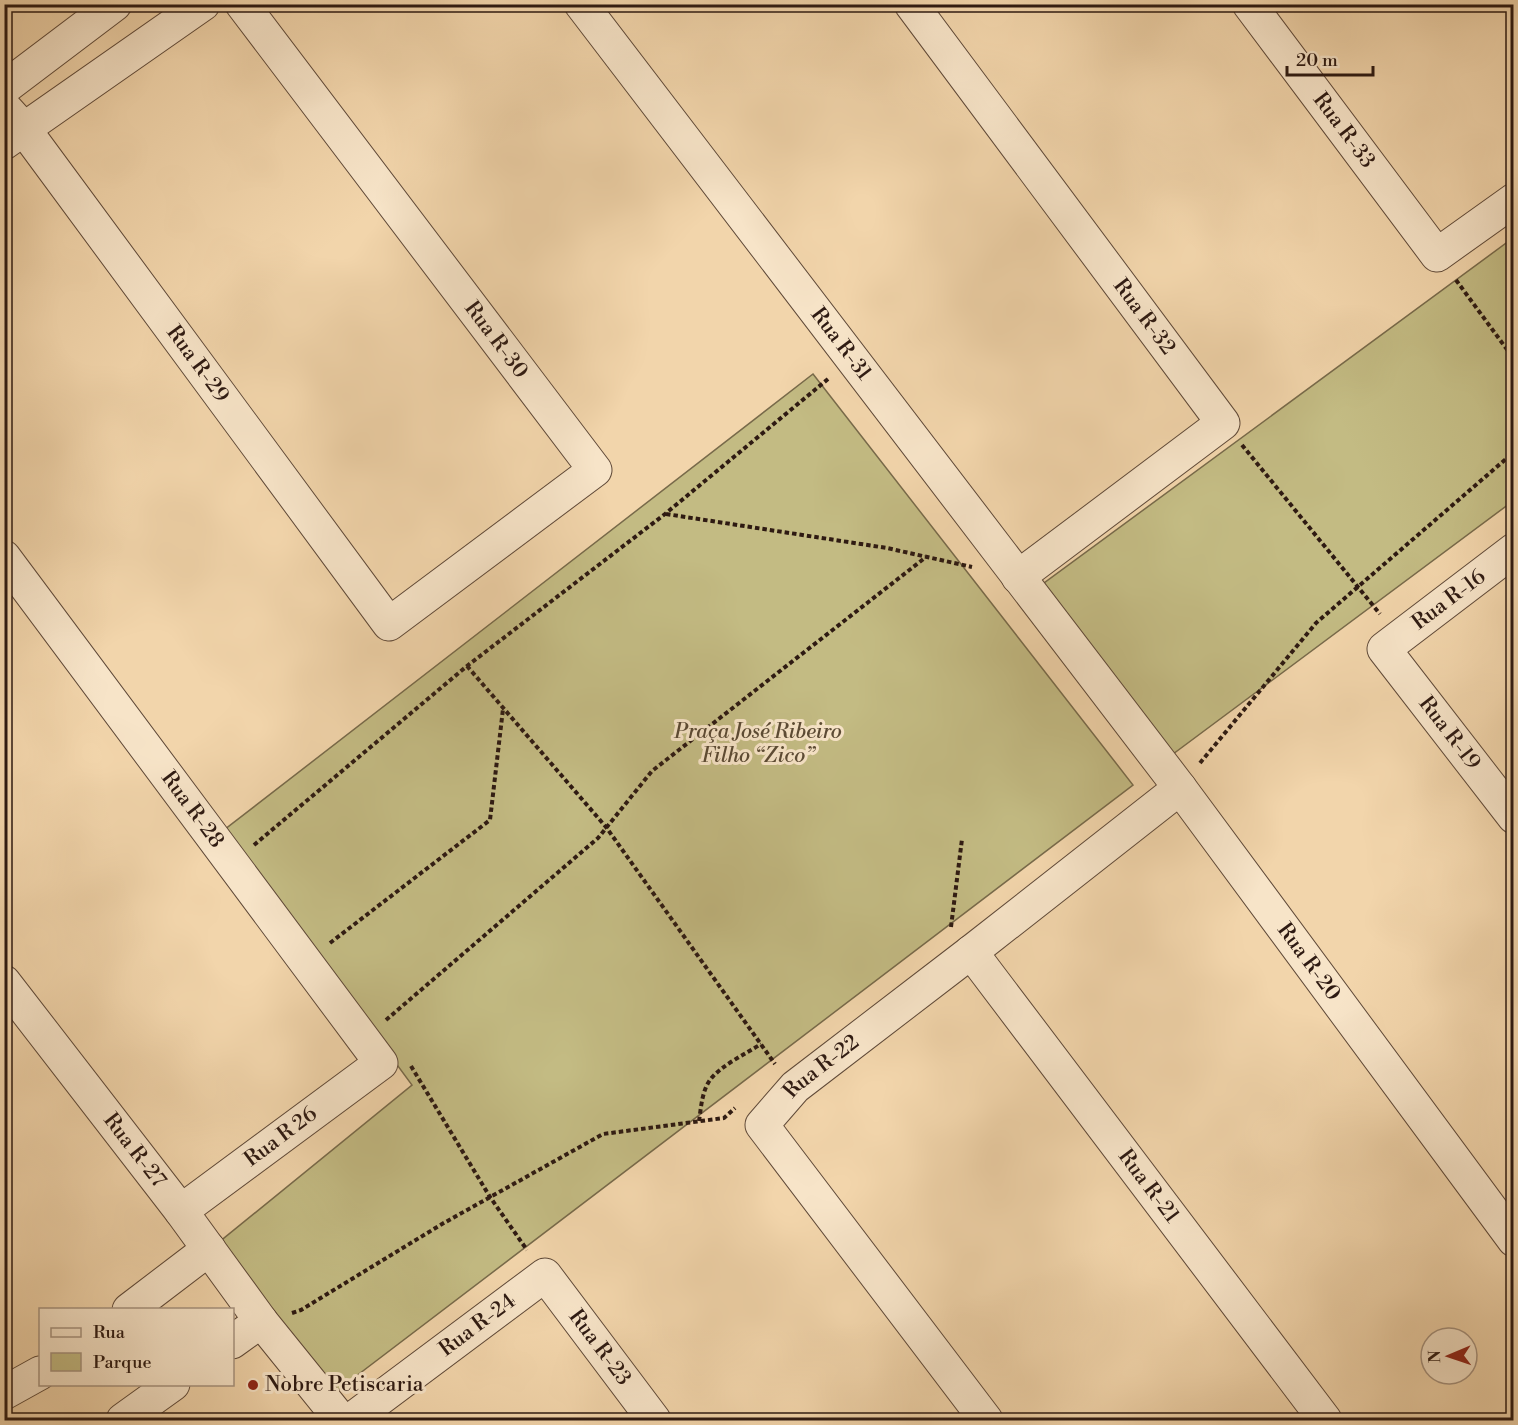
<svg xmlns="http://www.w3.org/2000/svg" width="1518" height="1425" viewBox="0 0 1518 1425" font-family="'Libre Bodoni',serif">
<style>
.green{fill:#c3bb83;stroke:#786a4a;stroke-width:1.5}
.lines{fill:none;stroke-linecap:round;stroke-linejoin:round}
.minor-casing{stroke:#5f4938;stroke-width:35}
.path{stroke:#2e1a12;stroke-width:4;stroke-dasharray:4.5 3;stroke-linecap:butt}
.minor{stroke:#f7e4c8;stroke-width:33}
.poi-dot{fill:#8f2418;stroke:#f7e4c8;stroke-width:2}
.labels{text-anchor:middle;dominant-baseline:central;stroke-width:6;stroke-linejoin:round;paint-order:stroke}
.street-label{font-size:21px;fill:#2e1a12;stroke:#f7e4c8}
.park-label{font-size:21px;font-style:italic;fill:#5b4a34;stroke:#f7e4c8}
.poi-label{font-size:21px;fill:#2e1a12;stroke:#f7e4c8;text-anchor:start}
</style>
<rect width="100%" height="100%" fill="#f2d5ab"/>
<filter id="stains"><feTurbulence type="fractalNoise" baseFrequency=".00333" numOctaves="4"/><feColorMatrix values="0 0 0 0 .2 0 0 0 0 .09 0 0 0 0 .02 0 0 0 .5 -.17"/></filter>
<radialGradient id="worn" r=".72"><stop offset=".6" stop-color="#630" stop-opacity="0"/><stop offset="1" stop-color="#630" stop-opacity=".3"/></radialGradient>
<g class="green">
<polygon points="1513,238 1513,501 1169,757 1040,586"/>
<polygon points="813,374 1133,785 330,1396 218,1243 412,1085 224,830"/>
</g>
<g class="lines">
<defs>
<g id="minor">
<path id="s1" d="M581 4 1180 788 1514 1240"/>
<path id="s2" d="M911 4 1223 423 1018 577"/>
<path id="s3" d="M1249 4 1437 255 1514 200"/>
<polyline points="4,88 115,4"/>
<path id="s4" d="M4 107 24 129 389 624 595 470 242 4"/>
<polyline points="4,143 203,4"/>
<path id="s5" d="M1514 550 1384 649 1514 817"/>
<path id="s6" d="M4 557 381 1063 181 1211"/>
<path id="s7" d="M971 952 1325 1420"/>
<path id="s8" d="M4 982 181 1211 261 1321 341 1420"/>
<polyline points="129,1310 209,1249"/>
<polyline points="232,1342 261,1321"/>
<polyline points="4,1393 40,1373"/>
<polyline points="123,1420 173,1384"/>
<path id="s9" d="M351 1420 545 1275 654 1420"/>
<path id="s10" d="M986 1420 762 1125 795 1087 971 952 1180 788"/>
</g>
</defs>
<use href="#minor" class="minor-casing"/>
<g class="path">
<polyline points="1456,280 1514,359"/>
<polyline points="1242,445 1380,614"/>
<polyline points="666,514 887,548 972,567"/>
<polyline points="467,666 606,827 775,1064"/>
<polyline points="1200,763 1316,623 1514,452"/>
<polyline points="254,845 467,666 665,514 828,379"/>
<polyline points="951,927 962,839"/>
<polyline points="330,943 490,820 503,709"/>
<polyline points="386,1020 598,838 652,771 926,557"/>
<polyline points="411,1066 490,1197 527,1250"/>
<path d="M699 1121C701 1108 702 1091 710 1080 720 1066 747 1053 761 1044"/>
<polyline points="292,1313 301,1310 442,1224 603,1134 724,1118 735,1108"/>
</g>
<use href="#minor" class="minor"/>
</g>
<circle class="poi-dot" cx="253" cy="1385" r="6"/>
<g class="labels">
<g class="street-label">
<text stroke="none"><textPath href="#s3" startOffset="158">Rua R-33</textPath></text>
<text stroke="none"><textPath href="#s2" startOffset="390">Rua R-32</textPath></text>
<text transform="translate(496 340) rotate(53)">Rua R-30</text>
<text stroke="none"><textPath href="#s1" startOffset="428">Rua R-31</textPath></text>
<text stroke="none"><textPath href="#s4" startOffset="322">Rua R-29</textPath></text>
<text transform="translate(1449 600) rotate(-37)">Rua R-16</text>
<text stroke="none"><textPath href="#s5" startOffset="270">Rua R-19</textPath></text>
<text stroke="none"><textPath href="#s6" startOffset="315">Rua R-28</textPath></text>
<text stroke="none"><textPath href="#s1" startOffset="1203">Rua R-20</textPath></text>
<text stroke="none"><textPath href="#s10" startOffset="454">Rua R-22</textPath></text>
<text transform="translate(281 1137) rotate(-37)">Rua R 26</text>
<text stroke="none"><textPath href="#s8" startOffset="213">Rua R-27</textPath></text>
<text stroke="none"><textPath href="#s7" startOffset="294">Rua R-21</textPath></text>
<text stroke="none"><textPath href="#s9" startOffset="158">Rua R-24</textPath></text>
<text stroke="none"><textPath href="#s9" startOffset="333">Rua R-23</textPath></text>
</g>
<g class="park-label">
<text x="758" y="732">Praça José Ribeiro<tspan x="758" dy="24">Filho “Zico”</tspan></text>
</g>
<g class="poi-label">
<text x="265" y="1385">Nobre Petiscaria</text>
</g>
</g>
<rect width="1518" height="1425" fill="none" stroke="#f2d5ab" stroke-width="24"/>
<rect x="6" y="6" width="1506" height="1413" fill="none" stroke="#2e1a12" stroke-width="3"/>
<rect x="12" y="12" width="1494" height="1401" fill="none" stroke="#2e1a12" stroke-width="1.5"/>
<rect x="39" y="1308" width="195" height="78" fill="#f7e4c8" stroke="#a7937f" stroke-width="1.5"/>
<rect x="51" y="1328" width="30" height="9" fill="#f7e4c8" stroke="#a7937f" stroke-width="1.5"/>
<text x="93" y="1338" font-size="18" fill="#2e1a12">Rua</text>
<rect x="51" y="1353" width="30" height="18" fill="#c3bb83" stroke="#a7937f" stroke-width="1.5"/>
<text x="93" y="1368" font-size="18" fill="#2e1a12">Parque</text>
<g transform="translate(1449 1356) rotate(268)"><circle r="28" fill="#f7e4c8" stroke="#a7937f" stroke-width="1.5"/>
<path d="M0-4.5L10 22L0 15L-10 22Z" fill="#8f2418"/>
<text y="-9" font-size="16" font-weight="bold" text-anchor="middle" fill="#2e1a12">N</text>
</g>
<path d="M1287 66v9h86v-9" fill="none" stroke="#2e1a12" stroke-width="3"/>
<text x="1296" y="66" font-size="18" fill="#2e1a12" stroke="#f7e4c8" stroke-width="4.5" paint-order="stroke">20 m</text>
<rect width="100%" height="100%" filter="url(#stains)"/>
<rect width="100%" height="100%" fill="url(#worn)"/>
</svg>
